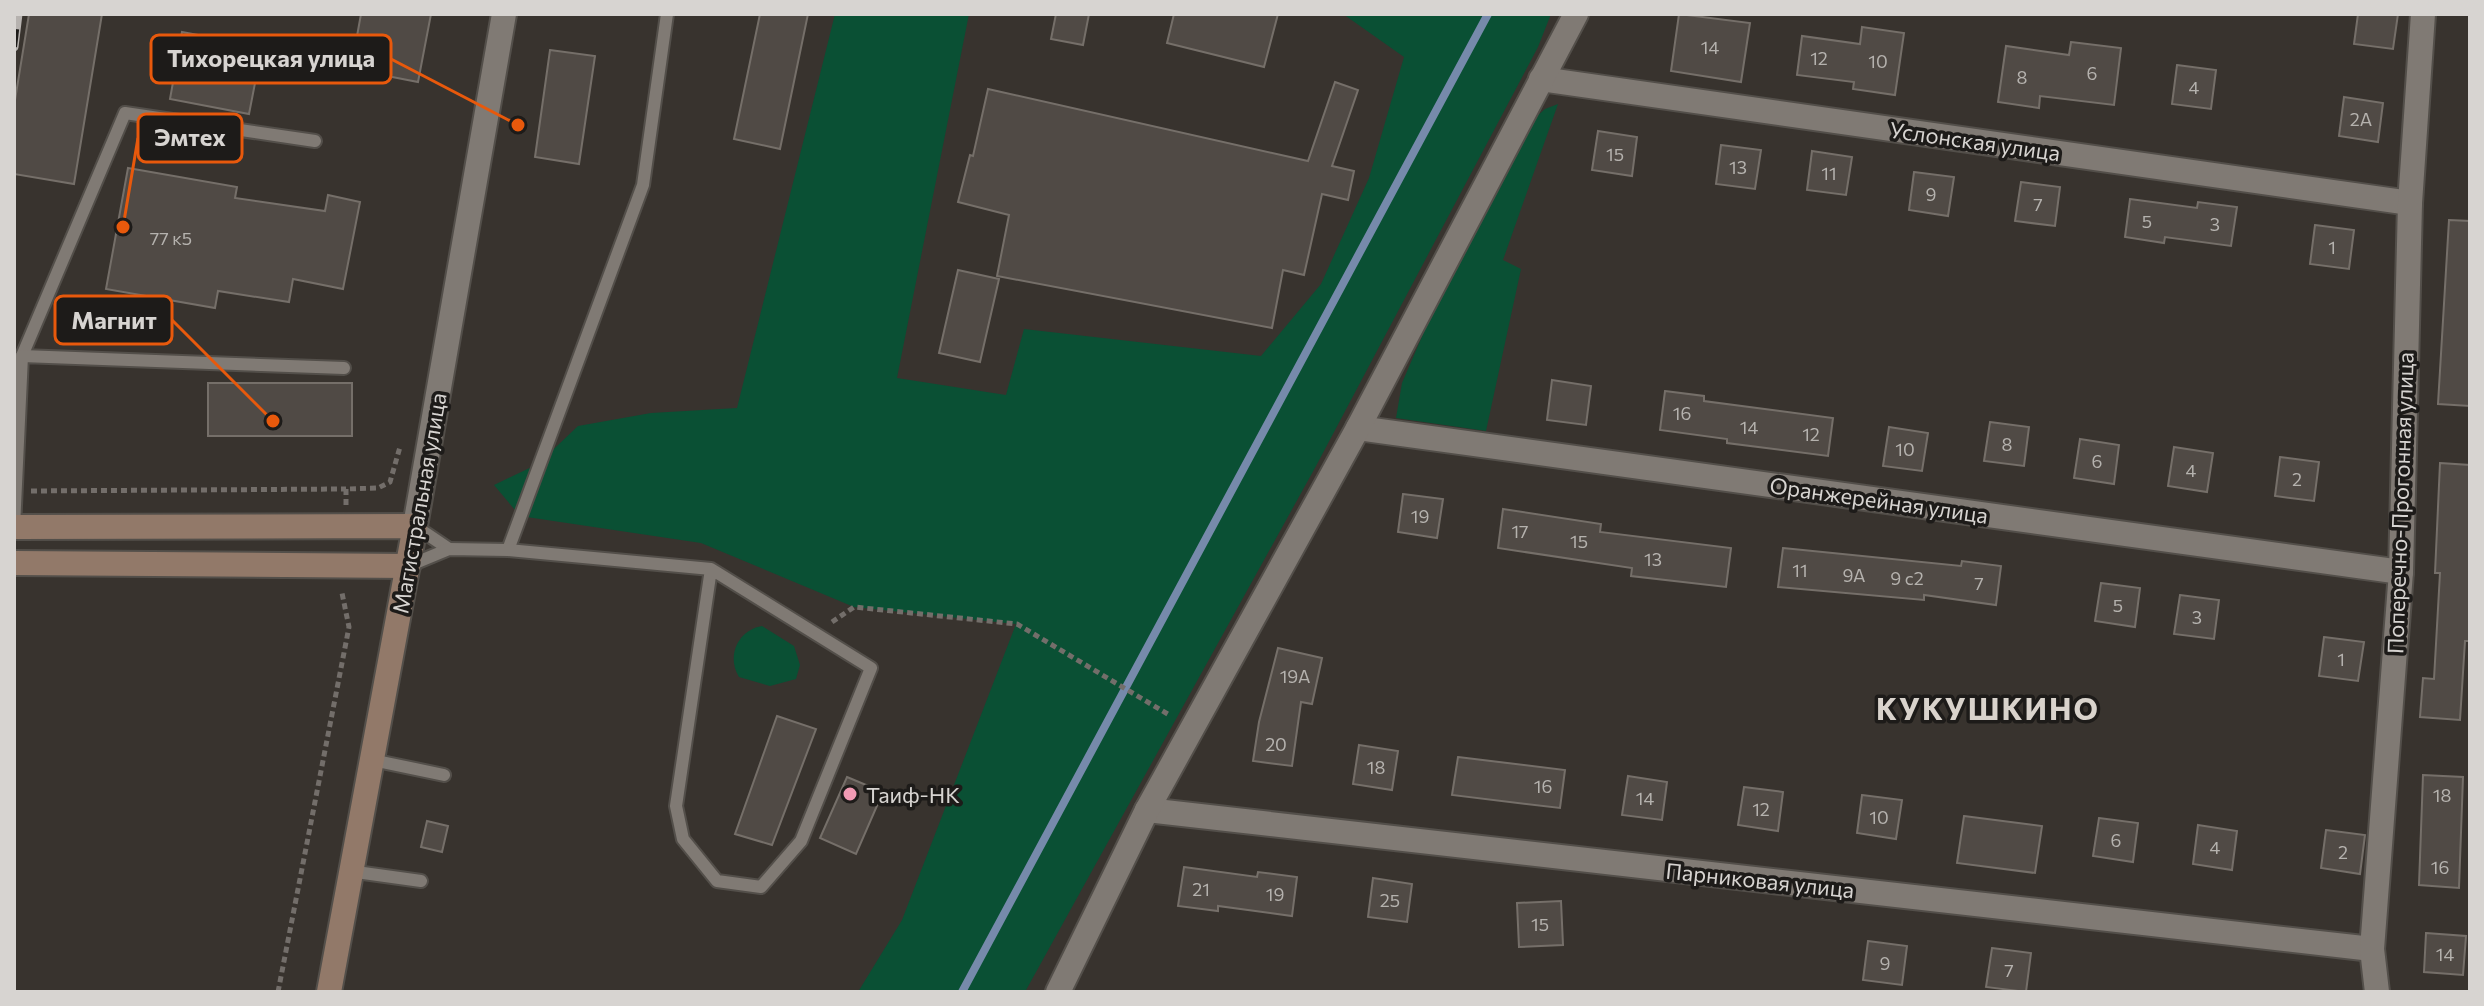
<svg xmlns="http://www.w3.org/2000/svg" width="2484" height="1006" viewBox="0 0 2484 1006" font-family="Commissioner,sans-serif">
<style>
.green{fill:#0a5034}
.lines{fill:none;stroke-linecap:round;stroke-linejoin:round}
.stream{stroke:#768aab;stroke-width:8}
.building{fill:#504a45;stroke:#756f69;stroke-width:2}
.service-casing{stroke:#534f4a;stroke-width:16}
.minor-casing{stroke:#534f4a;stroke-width:28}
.tertiary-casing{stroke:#534f4a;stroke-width:28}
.secondary-casing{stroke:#534f4a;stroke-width:28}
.path{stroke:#736e6a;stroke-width:5;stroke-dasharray:6 4;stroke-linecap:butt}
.service{stroke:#807a74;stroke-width:12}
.minor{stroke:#807a74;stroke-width:24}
.tertiary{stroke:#807a74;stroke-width:24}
.secondary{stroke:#927969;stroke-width:24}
.rail-casing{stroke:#b6b2af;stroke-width:9}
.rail{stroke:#1d1b19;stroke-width:6;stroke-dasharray:18;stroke-linecap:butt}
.poi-dot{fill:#f19ab3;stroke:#1d1b19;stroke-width:3}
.labels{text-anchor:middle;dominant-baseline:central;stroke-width:7;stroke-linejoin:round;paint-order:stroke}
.number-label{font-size:18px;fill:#b5b2ae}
.street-label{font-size:22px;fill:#d7d4d1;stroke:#1d1b19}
.poi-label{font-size:22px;fill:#d7d4d1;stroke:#1d1b19;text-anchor:start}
.district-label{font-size:30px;font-weight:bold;letter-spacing:2px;fill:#d9d3cc;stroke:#1d1b19}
.leader{fill:none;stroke:#e8590c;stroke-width:3}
.callout-dot{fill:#e8590c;stroke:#1d1b19;stroke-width:3}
.callout{fill:#1d1b19;stroke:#e8590c;stroke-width:3}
.callout-label{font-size:24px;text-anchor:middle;font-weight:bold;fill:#d7d4d1}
</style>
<rect width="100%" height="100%" fill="#38332e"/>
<g class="green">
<polygon points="835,14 969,14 897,378 1006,395 1024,329 1261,356 1321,284 1369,178 1404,57 1343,14 1551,14 1538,47 1316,466 1025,992 858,992 902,920 1016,624 854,607 701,543 520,516 494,485 538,464 578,426 651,413 737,408"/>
<polygon points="1558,104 1503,260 1521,269 1486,431 1396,418 1402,383 1463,241 1527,125 1545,109"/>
<path d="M762 626 794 646 800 665 796 679 770 686 739 677C726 656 738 630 762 626Z"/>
</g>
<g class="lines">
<polyline class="stream" points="962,992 1488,14"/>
</g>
<g class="building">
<polygon points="29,14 102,14 74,184 14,174 14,106"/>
<polygon points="361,14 431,14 418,82 351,69"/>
<polygon points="760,14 808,14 780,149 734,139"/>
<polygon points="1056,14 1089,14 1083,45 1051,39"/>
<polygon points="1174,14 1278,14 1264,67 1167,43"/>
<polygon points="1679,14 1750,23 1741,82 1671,71"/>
<polygon points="2358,14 2398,14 2393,49 2354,44"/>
<polygon points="1862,27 1904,33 1895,95 1853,89 1854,82 1797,75 1802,36 1860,44"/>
<polygon points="182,32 262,47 249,114 170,99"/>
<polygon points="2071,42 2121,48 2114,105 2040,96 2039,108 1998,102 2006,46 2069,55"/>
<polygon points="550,50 595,56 579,164 535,157"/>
<polygon points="2177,65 2216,70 2211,109 2172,104"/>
<polygon points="1335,82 1358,90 1332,166 1354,171 1348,200 1322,194 1304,275 1283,270 1272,328 997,276 1009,215 958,202 970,155 973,156 988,89 1308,161"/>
<polygon points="2344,97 2383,103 2378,142 2339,136"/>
<polygon points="1598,131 1637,137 1632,176 1592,170"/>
<polygon points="1721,145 1761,150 1755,189 1716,184"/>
<polygon points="1812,151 1852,157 1846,195 1807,190"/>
<polygon points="128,168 237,187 235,198 325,211 328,195 360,202 343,289 293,279 289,302 218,291 215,308 106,289"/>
<polygon points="1914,172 1954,177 1948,216 1909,210"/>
<polygon points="2021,182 2060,187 2055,226 2015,221"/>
<polygon points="2130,199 2197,208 2198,202 2237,207 2231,246 2165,237 2164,243 2125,237"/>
<polygon points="2449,220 2470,221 2470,406 2438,404"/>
<polygon points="2315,225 2354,230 2349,269 2310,264"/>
<polygon points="958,270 999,279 980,362 939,353"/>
<polygon points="1552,380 1591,386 1586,425 1547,420"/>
<rect x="208" y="383" width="144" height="53"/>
<polygon points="1665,391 1704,396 1704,401 1833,418 1828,456 1727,443 1727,439 1660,430"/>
<polygon points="1990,422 2029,427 2024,466 1984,461"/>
<polygon points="1889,427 1928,433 1922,471 1883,466"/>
<polygon points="2080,439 2119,445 2114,484 2074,478"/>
<polygon points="2174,447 2213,453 2207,492 2168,486"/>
<polygon points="2280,457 2319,462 2314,501 2275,496"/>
<polygon points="2440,463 2470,465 2470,641 2465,641 2460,720 2420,717 2423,678 2434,679 2440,573 2435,573"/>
<polygon points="1403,494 1443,499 1437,538 1398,532"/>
<polygon points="1503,509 1601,524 1600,532 1731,548 1726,587 1631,576 1632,568 1498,548"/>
<polygon points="1783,548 1961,566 1962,561 2001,566 1996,605 1924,595 1924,600 1778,587"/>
<polygon points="2101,583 2140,588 2135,627 2095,621"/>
<polygon points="2180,595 2219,600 2214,639 2174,634"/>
<polygon points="2324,637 2364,642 2358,681 2319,676"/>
<polygon points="1278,648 1322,658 1312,704 1301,702 1292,766 1253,761 1259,722"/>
<polygon points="777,716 816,729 772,845 735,834"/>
<polygon points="1359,745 1398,751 1392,790 1353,784"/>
<polygon points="1458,757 1565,770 1560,808 1452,795"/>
<polygon points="2423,775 2463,777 2459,888 2419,885"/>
<polygon points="1628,776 1667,782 1662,820 1622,815"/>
<polygon points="847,777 883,792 856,854 820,838"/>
<polygon points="1744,787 1783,792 1778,831 1738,825"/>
<polygon points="1862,795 1902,800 1896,839 1857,833"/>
<polygon points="1964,816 2042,826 2035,873 1957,863"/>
<polygon points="2099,818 2138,823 2133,862 2093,856"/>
<polygon points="427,821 448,826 442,852 421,847"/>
<polygon points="2198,825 2237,831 2232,870 2193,864"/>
<polygon points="2326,830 2365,835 2360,874 2321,868"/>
<polygon points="1184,867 1257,877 1258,872 1297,877 1292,916 1218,906 1218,911 1178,906"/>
<polygon points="1373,878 1412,884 1407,922 1368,917"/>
<polygon points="1561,901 1563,945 1519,947 1517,903"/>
<polygon points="2426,933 2466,936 2463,975 2424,972"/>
<polygon points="1868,941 1907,946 1902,985 1863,980"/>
<polygon points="1992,948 2031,953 2026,992 1986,987"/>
</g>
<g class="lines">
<defs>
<g id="service">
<polyline points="22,356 125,113 315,141"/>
<polyline points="415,526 449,549"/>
<polyline points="14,527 22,356 344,368"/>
<polyline points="508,550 643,185 667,14"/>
<polyline points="408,566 449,549 508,550 711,569 676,806 683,839 717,881 761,887 801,841 871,668 711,569"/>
<polyline points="372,760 444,775"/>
<polyline points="349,871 421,881"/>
</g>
<g id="minor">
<polyline points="1541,79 2410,203"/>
<polyline points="1358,428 2401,572"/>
<polyline points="1147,810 2372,949"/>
<polyline points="1058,992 1147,810 1358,428 1576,14"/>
<polyline points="2377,992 2372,949 2401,572 2410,203 2423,14"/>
</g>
<polyline id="tertiary" points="415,526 504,14"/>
<g id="secondary">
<polyline points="14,527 415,526 329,992"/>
<polyline points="14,563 408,566"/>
</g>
</defs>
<use href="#service" class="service-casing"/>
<use href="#minor" class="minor-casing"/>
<use href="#tertiary" class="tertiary-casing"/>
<use href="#secondary" class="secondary-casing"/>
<g class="path">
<polyline points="31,491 346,489"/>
<polyline points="346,505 346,489 378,488 390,482 400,447"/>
<polyline points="832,622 854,607 1017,624 1171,716"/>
<polyline points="278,992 349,627 342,593"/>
</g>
<use href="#service" class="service"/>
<use href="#minor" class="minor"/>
<use href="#tertiary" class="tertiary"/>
<use href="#secondary" class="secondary"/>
<defs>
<polyline id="rail" points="14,47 18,14"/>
</defs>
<use href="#rail" class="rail-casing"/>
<use href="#rail" class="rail"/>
</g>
<circle class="poi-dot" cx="850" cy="794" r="8"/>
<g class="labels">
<g class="number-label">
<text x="1710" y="47">14</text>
<text x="1819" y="58">12</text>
<text x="1878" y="61">10</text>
<text x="2092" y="73">6</text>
<text x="2022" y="77">8</text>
<text x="2194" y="87">4</text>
<text x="2361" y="119">2А</text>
<text x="1615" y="154">15</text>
<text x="1738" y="167">13</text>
<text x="1829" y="173">11</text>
<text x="1931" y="194">9</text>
<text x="2038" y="204">7</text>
<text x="2147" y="221">5</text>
<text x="2215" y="224">3</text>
<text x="171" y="238">77 к5</text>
<text x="2332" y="247">1</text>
<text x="1682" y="413">16</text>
<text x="1749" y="427">14</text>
<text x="1811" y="434">12</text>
<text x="2007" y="444">8</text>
<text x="1905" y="449">10</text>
<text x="2097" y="461">6</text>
<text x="2191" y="470">4</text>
<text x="2297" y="479">2</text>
<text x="1420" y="516">19</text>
<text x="1520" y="531">17</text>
<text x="1579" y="541">15</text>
<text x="1653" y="559">13</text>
<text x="1800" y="570">11</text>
<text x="1854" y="575">9А</text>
<text x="1907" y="578">9 с2</text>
<text x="1979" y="583">7</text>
<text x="2118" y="605">5</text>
<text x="2197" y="617">3</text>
<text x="2341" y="659">1</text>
<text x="1295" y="676">19А</text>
<text x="1276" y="744">20</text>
<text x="1376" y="767">18</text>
<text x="1543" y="786">16</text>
<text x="2442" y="795">18</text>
<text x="1645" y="798">14</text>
<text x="1761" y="809">12</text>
<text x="1879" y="817">10</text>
<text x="2116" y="840">6</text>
<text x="2215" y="847">4</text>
<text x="2343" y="852">2</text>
<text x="2440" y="867">16</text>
<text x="1201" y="889">21</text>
<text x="1275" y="894">19</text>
<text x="1390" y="900">25</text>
<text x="1540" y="924">15</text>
<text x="2445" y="954">14</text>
<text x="1885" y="963">9</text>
<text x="2009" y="970">7</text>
</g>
<g class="street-label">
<text transform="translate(1975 141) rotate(8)">Услонская улица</text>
<text transform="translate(1879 500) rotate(8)">Оранжерейная улица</text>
<text transform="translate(419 503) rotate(-80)">Магистральная улица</text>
<text transform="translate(2400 503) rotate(-88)">Поперечно-Прогонная улица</text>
<text transform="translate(1760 880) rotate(6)">Парниковая улица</text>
</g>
<g class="poi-label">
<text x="866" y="794">Таиф-НК</text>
</g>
<g class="district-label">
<text x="1988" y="707">КУКУШКИНО</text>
</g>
</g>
<path class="leader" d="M518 125L391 59M123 227L138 138M273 421L172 320"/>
<g class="callout-dot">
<circle cx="518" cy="125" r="8"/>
<circle cx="123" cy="227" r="8"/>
<circle cx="273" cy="421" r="8"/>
</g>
<g class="callout">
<rect x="151" y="35" width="240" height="48" rx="8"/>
<rect x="138" y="114" width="104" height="48" rx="8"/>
<rect x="55" y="296" width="117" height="48" rx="8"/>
</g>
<g class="callout-label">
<text x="271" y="67">Тихорецкая улица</text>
<text x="190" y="146">Эмтех</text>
<text x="114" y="329">Магнит</text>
</g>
<rect width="2484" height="1006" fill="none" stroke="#d7d4d1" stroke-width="32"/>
</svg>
